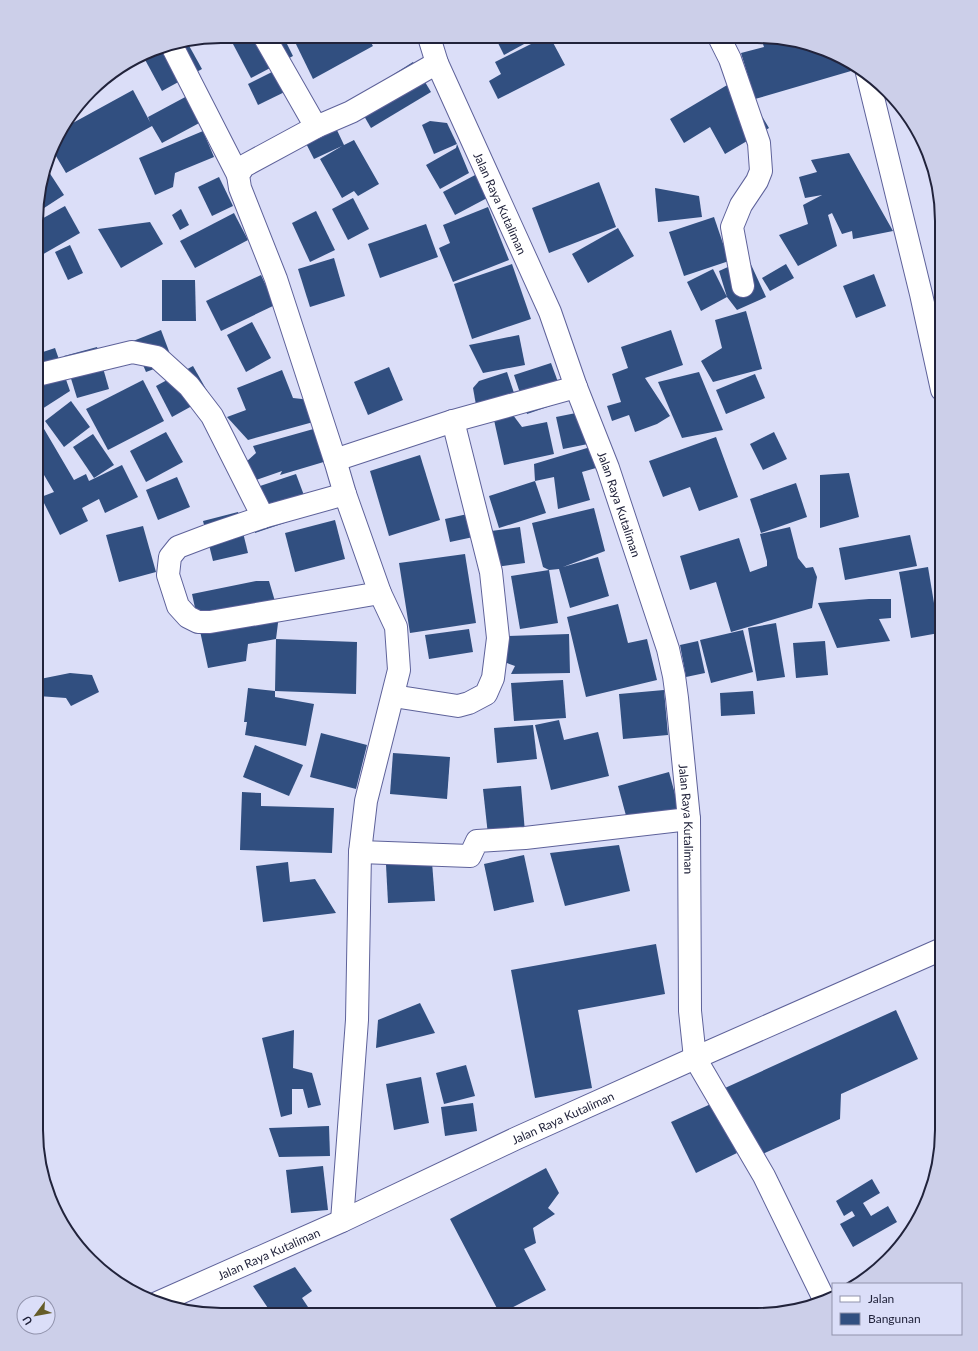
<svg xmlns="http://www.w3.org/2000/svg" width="978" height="1351" viewBox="0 0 978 1351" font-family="Lato,sans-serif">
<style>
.building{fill:#314f80}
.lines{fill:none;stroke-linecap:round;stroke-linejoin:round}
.street-casing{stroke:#5e629a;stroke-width:24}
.street{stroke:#fff;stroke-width:22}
.labels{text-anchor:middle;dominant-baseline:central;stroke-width:4;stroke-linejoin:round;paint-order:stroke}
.street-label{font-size:12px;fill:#21233b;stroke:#dbdef8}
.rim{fill:none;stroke:#21233b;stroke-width:2}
</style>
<rect width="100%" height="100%" fill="#dbdef8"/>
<g class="building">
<polygon points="248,36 283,36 293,56 251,78 233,44"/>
<polygon points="297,36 367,36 373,46 313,79 293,38"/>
<polygon points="495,37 537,37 504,55"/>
<polygon points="545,37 550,37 565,65 498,99 489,81 501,74 495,62"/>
<polygon points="761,38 781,38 827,50 849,62 851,71 755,99 741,53 764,47"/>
<polygon points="187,42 202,69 162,91 143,56 162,46"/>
<polygon points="413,62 431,92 371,128 360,109 383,81"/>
<polygon points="290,63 301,84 258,105 248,84"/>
<polygon points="108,77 111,82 89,94 99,82"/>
<polygon points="739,78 769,128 725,154 710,127 684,143 670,119"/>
<polygon points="133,90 150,122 148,117 189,95 203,121 162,143 152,126 66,173 53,151 60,130"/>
<polygon points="328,111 344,145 354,140 379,184 358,196 354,191 342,198 320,159 342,146 314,159 297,126"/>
<polygon points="430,121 447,123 457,144 434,154 422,125"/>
<polygon points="203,131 214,157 175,173 173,187 155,195 139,158"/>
<polygon points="457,144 469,173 440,189 426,165 456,148"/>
<polygon points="849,153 893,231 853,239 852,231 842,234 832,213 828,215 837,246 798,266 779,235 808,224 803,205 822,195 805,198 799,177 817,172 811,160"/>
<polygon points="47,169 64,195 38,212 38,197"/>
<polygon points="477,174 489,197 455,215 443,192"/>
<polygon points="219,177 233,206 212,216 198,187"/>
<polygon points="599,182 616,227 549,253 532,208"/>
<polygon points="655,188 699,196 702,217 658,222"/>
<polygon points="353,198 369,229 348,240 332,209"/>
<polygon points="65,206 80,233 40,256 38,251 38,221"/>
<polygon points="488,207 509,260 453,282 439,248 450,243 443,225"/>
<polygon points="181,209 189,225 180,230 172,215"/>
<polygon points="316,211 335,250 310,262 292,223"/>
<polygon points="234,213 248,240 195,268 180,241"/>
<polygon points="714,217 729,261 684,276 669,232"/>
<polygon points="150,222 163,244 121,268 98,229"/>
<polygon points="426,224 438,257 380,278 368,244"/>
<polygon points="618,228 634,256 588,283 572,254"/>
<polygon points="70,245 83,273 68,280 55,252"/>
<polygon points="334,258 345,296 310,307 298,269"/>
<polygon points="748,258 766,297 737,310 727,297 701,311 687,282 713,269 727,297 719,271"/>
<polygon points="512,264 531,319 472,339 454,284"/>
<polygon points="786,264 794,278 770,291 762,278"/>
<polygon points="874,274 886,306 856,318 843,286"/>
<polygon points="261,275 275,305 221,331 206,301"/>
<polygon points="162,280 195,280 196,321 162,321"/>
<polygon points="746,311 762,369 713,382 701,361 722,348 715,320"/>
<polygon points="252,322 271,358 246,372 227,335"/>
<polygon points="161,330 173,362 146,372 133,341"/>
<polygon points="671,330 683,365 645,378 670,416 657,424 635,432 629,415 612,421 607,406 621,402 612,374 628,368 621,347"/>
<polygon points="519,335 525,365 483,373 469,345"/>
<polygon points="97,347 109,389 77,398 64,356"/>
<polygon points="55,348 70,391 42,409 37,397 37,354"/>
<polygon points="551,363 565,401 527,414 514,375"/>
<polygon points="193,366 210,396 172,417 156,386"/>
<polygon points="389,367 403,400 368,415 354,382"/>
<polygon points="282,370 293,398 311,400 317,421 248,440 227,417 246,410 237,388"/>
<polygon points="507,372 519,408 476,405 473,388 479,381"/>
<polygon points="699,372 723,430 682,438 658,382"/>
<polygon points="755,374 765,398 726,414 716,390"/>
<polygon points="143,380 164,421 108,450 86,409"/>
<polygon points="71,401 90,427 64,447 45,421"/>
<polygon points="581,412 588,444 563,449 556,417"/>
<polygon points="513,415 522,427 547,422 554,454 504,465 494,420"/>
<polygon points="37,417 74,480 86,474 89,481 122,465 138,497 105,513 99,499 82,508 88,521 60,535 41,497 54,492 37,463"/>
<polygon points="317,428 327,461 280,475 282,471 253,481 246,462 256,453 253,446"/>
<polygon points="166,432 183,462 146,482 130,451"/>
<polygon points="774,432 787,459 763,470 750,444"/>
<polygon points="93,434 114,465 94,478 73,447"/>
<polygon points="716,437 738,497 699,511 690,487 663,497 649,461"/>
<polygon points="597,445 603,466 582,472 590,500 558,509 554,477 535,481 546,513 499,528 489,496 535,481 534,464"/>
<polygon points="420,455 440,520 389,536 370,471"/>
<polygon points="849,473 859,517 820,528 820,475"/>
<polygon points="296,474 311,514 255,533 254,488"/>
<polygon points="177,477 190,507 158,520 146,490"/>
<polygon points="796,483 807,517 761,533 750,499"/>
<polygon points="594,508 605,551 563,567 598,557 609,596 570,608 559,569 549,570 543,567 532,523"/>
<polygon points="238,512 248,553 213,561 203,521"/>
<polygon points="472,513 478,536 450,542 445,519"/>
<polygon points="335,520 345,559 295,572 285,533"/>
<polygon points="143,526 156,572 119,582 106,535"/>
<polygon points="520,527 525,563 496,567 491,531"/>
<polygon points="790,527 798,558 806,568 813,567 817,577 812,608 731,632 716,582 690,590 680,556 739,538 750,572 767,566 767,561 760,534"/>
<polygon points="910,535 917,566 845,580 839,548"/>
<polygon points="465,554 476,623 410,633 399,563"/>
<polygon points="928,567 939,633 911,638 899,572"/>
<polygon points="549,570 558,623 520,629 511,576"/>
<polygon points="256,581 269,581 279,615 276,639 357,642 356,694 275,691 276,639 248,644 246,661 208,668 192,594"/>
<polygon points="869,599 891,599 891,618 879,619 890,641 837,648 818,603"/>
<polygon points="618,604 628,643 647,639 657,680 586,697 567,617"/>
<polygon points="776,623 785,677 757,681 748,628"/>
<polygon points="469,629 473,652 429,659 425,635"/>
<polygon points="743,630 753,672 711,683 700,640"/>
<polygon points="569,634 570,673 511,674 515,666 507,663 506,636"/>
<polygon points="698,641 705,673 686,677 680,645"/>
<polygon points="825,641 828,675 796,678 793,643"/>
<polygon points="70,673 92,675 99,692 71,706 66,698 38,696 40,679"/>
<polygon points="563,680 566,718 514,721 511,683"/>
<polygon points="248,688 275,691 275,697 314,704 306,746 245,735 247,722 244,722"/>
<polygon points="664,690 668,735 623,739 619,694"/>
<polygon points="753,691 755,714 721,716 720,693"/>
<polygon points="559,720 564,740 598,732 609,776 551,790 535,725"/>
<polygon points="533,725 537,759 497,763 494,728"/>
<polygon points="321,733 367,745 356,789 310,777"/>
<polygon points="255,745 303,765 289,796 243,777"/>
<polygon points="393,753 450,757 447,799 390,794"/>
<polygon points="669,772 679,809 628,823 618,786"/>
<polygon points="521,786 525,832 488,835 483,789"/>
<polygon points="242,792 261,793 261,806 334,808 332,853 240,850"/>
<polygon points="619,845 630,891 565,906 550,853"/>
<polygon points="524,855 534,902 494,911 484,864"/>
<polygon points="288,862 290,882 315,879 336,913 263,922 256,866"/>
<polygon points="432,862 435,901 388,903 386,865"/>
<polygon points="656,944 665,994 578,1010 592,1088 535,1098 511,970"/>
<polygon points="420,1003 435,1033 376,1048 378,1020"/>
<polygon points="896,1010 918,1059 841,1094 840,1119 756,1157 725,1088"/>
<polygon points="294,1030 293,1068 312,1073 321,1105 308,1108 303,1089 292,1089 292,1114 281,1117 262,1038"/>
<polygon points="466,1065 475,1096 444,1104 436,1073"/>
<polygon points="421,1077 429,1123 394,1130 386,1084"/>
<polygon points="473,1103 477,1131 445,1136 441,1107"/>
<polygon points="713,1103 737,1153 696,1173 671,1122"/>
<polygon points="329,1126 330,1156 279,1157 269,1128"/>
<polygon points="323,1166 328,1210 291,1213 286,1170"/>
<polygon points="546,1168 559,1193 548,1208 555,1214 533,1228 536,1243 524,1249 546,1290 500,1314 450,1219"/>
<polygon points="872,1179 880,1193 863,1203 871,1216 888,1206 897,1222 853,1247 840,1224 855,1216 852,1211 844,1216 836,1201"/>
<polygon points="295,1267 312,1291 302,1298 312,1313 311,1314 272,1314 253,1286"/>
</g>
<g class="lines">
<defs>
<g id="street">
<polyline points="264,36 316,127"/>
<path id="s1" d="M429 37 437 63 550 312 576 387 608 468 668 649 674 676 677 698 689 819 690 1011 695 1058 764 1176 824 1299"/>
<polyline points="719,37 730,59 759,143 761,171 757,181 741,205 732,227 743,286"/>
<polyline points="171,44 238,175"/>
<polyline points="867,73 921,294 942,390"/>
<polyline points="37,375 132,352 157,357 189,386 212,416 263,517"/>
<polyline points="335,460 453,421 576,387"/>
<polyline points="345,494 263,517 207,536 178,547 170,557 168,575 178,606 188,617 198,622 210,622 380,593"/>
<polyline points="393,696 458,706 469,703 486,694 493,678 498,638 491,572 453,421"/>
<polyline points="360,852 470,856 477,841 525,838 689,819"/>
<polyline points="342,1221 357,1020 360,852 366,801 399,670 396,627 380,593 345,494 335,460 276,279 240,188 238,175 244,166 316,127 351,112 437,63"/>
<path id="s2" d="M157 1303 342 1221 517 1138 695 1058 942 949"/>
</g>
</defs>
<use href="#street" class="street-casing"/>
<use href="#street" class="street"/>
</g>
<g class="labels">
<g class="street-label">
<text stroke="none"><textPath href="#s1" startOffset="181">Jalan Raya Kutaliman</textPath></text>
<text stroke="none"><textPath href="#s1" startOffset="505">Jalan Raya Kutaliman</textPath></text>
<text stroke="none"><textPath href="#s1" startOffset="829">Jalan Raya Kutaliman</textPath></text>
<text stroke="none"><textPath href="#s2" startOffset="446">Jalan Raya Kutaliman</textPath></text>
<text stroke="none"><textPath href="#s2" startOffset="122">Jalan Raya Kutaliman</textPath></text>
</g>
</g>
<path d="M0 0H978V1351H0ZM221 43H757A178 178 0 0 1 935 221V1130A178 178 0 0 1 757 1308H221A178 178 0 0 1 43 1130V221A178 178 0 0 1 221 43Z" fill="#cccfe9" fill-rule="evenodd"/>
<path class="rim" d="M221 43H757A178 178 0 0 1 935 221V1130A178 178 0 0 1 757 1308H221A178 178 0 0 1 43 1130V221A178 178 0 0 1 221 43Z"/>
<rect x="832" y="1283" width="130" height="52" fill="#dbdef8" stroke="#9193ac"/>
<rect x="840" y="1296" width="20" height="6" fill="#ffffff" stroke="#9193ac"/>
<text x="868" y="1303" font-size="12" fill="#21233b">Jalan</text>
<rect x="840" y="1313" width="20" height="12" fill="#314f80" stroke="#9193ac"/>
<text x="868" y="1323" font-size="12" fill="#21233b">Bangunan</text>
<g transform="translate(36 1315) rotate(238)"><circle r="19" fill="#dbdef8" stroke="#9193ac"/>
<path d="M0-3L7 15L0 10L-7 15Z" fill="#655c28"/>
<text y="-6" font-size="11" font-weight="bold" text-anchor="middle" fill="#21233b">U</text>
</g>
</svg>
